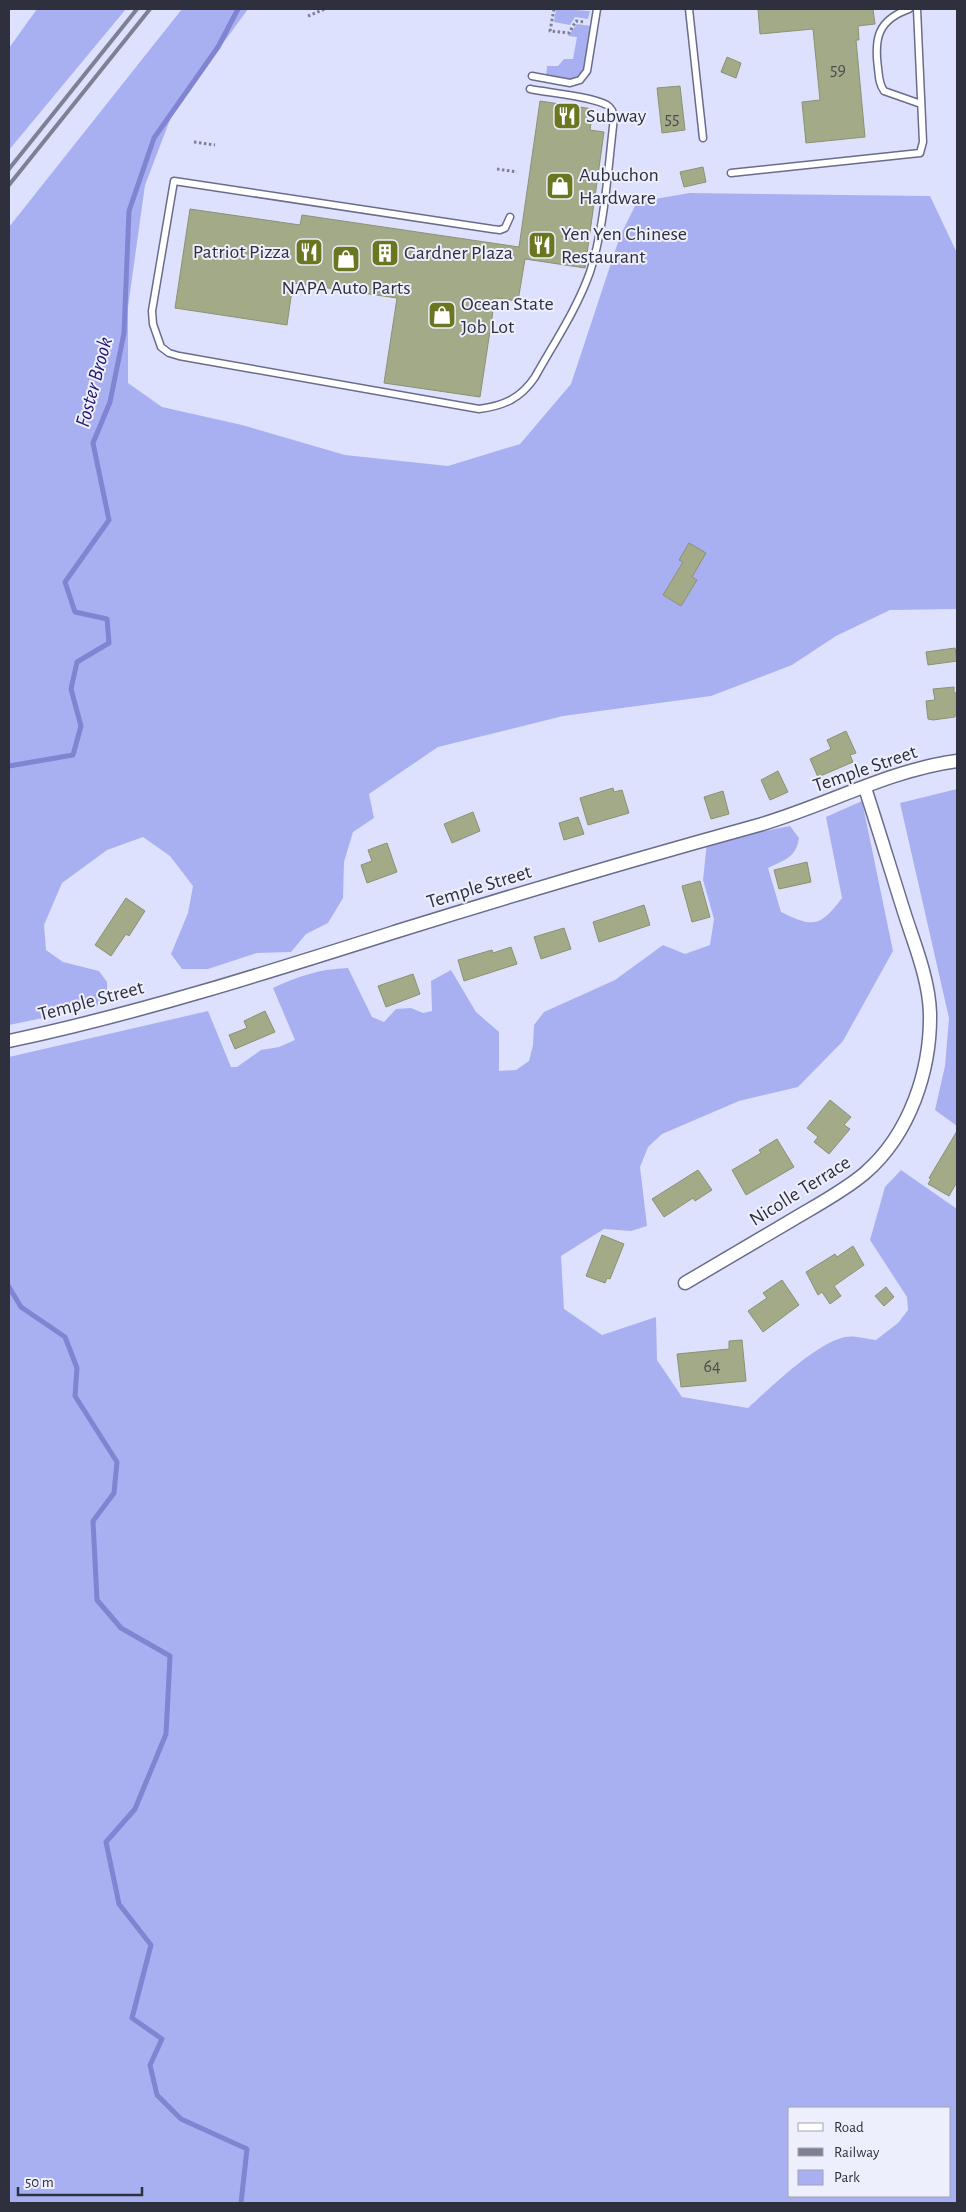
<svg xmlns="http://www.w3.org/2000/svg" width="966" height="2212" viewBox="0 0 966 2212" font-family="'Alegreya Sans',sans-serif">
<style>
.green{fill:#a9b0f2;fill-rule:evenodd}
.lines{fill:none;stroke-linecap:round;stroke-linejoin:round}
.stream{stroke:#8084d1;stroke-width:5}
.building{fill:#a3aa88;stroke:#8b9271}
.lane-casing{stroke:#696c8b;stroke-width:9}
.street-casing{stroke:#696c8b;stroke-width:15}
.path{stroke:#7e8094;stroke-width:3;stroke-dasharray:2.5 2.5;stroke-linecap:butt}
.lane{stroke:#fff;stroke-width:6}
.street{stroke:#fff;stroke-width:12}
.rail{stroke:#7e8094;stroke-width:4}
.labels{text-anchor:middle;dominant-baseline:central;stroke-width:4;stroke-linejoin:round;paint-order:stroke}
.number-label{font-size:18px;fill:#4b4e50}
.poi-label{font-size:20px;fill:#2e303d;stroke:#eeeffd;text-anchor:start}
.street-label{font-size:20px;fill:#2e303d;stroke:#eeeffd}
.water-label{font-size:21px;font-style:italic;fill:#22136d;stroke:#eeeffd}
</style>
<rect width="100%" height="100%" fill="#dee1fd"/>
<g class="green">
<polygon points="37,9 126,9 9,150 9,48"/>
<polygon points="182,9 248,9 173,112 145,185 128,307 128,383 162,407 242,425 345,455 448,466 520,444 571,384 620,236 637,202 690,193 930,196 957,253 957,609 890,610 836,636 792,665 711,696 563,716 438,747 369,794 374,818 353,832 344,862 343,898 328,923 306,934 291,952 257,953 208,969 182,969 171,954 188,913 193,886 170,856 143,837 107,850 62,883 44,925 46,950 63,962 99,971 107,982 107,996 96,1007 9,1025 9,227"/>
<polygon points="556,9 590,11 588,19 575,17 570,25 554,22"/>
<path d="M577 24 591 26 584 72C576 85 559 80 546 78L547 66H558L564 59H573L577 37 568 36Z"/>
<polygon points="957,789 957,1126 935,1110 945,1066 949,1018 900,803"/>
<path d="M862 801 893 951 843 1041 798 1087 739 1101 662 1134 648 1147 640 1167 647 1226 631 1231 604 1229 561 1256 564 1309 602 1335 656 1317 657 1360 682 1397 748 1408C770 1388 816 1343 845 1337 854 1335 867 1339 876 1340L898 1323 908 1310 907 1297 870 1240 885 1187 901 1170 957 1209V2203H9V1057L208 1011 231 1067H237L261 1050 279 1047 295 1040 273 988C298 976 320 969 348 968L372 1017 384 1022 396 1009 411 1008 423 1013 432 1011 431 981 451 970 476 1012 499 1032V1071L516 1070 529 1061 533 1045 534 1025 544 1012 615 980 663 945 685 954 710 945 714 919 703 880 707 842 790 826 799 838C796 858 784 860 768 868L781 912C814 928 820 927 842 898L826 817ZM790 2108H950V2196H790Z"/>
</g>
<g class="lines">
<g class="stream">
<polyline points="9,766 73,755 81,726 71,689 77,662 109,643 107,619 75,612 65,582 109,520 93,443 110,402 124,333 129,211 154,138 218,47 238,9"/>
<polyline points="9,1287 21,1307 65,1337 77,1368 75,1396 117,1462 114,1493 93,1521 97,1600 121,1628 170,1656 166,1734 135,1809 106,1842 119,1904 151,1945 132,2018 162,2039 150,2065 157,2095 181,2119 247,2149 241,2203"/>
</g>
</g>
<g class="building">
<polygon points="758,9 873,9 875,24 858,26 859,40 856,40 865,137 806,143 802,102 820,100 813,29 760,34"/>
<polygon points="727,57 741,63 736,78 721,72"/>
<polygon points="680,86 685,130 662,133 657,88"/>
<polygon points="540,101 593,109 590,130 604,132 585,268 525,259 518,301 495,298 480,397 384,383 397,298 293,283 287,325 175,308 190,209 300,225 302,215 519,247"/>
<polygon points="703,167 706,182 684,187 680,172"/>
<polygon points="689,543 706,553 692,577 697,580 681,606 663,595 683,562 679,560"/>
<polygon points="955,648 957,661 928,665 926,652"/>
<polygon points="954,687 954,693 957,693 957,715 955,715 955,717 933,720 928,719 926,701 935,700 933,689"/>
<polygon points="846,731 856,753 850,755 853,762 818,777 810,759 831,749 827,740"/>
<polygon points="778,771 788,792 770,800 761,780"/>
<polygon points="613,788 614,792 622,790 629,813 588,825 580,798"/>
<polygon points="723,791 729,814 711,819 704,797"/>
<polygon points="473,812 480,831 452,843 444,824"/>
<polygon points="578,817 584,834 564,840 559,823"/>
<polygon points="387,843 397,872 367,883 361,865 372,861 368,850"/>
<polygon points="807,862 811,882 779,889 774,870"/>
<polygon points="700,881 710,917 692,922 682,886"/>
<polygon points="126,898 145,911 129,936 126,934 111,956 95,945"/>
<polygon points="644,905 650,925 599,942 593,922"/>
<polygon points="564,928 571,949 541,959 534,937"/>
<polygon points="511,947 517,964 464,981 458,960 492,950 493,953"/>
<polygon points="413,974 420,994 386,1007 378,986"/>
<polygon points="265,1011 275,1032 235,1049 229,1035 247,1028 244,1021"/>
<polygon points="830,1100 851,1117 844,1125 850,1129 829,1154 814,1142 818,1137 807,1128"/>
<polygon points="957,1131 957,1182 949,1196 928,1184 931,1179 929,1178"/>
<polygon points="777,1139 794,1167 746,1195 732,1170 761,1153 759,1150"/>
<polygon points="698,1170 712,1190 695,1201 693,1198 664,1217 652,1199"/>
<polygon points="602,1235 624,1244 610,1279 607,1278 605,1283 586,1276"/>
<polygon points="853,1246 864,1265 834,1286 841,1296 830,1304 822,1292 818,1295 806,1272 835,1254 837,1257"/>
<polygon points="782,1280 799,1305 763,1332 748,1311 767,1298 763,1293"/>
<polygon points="886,1287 894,1297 884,1306 875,1296"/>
<polygon points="742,1340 746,1381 681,1387 677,1354 729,1349 729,1341"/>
</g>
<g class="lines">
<defs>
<g id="lane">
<polyline points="689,9 703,138"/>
<path d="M909 9C878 20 874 38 878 68 879 77 879 84 884 91L921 104"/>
<polyline points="532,76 570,83 580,80 587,71 597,9"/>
<polyline points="731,173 920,153 923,142 917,9"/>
<path d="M510 217 505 228 500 230 492 229 174 181 152 311 153 324 161 347 169 353 179 356 479 409C504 406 521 398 535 377 554 343 577 309 590 272 605 226 608 167 614 118 613 112 612 108 607 105 590 96 550 93 530 89"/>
</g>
<g id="street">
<path d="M9 1041C141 1013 272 971 401 930 520 893 639 858 759 825 825 806 889 770 957 761"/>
<path d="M685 1283C721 1262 757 1241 792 1220 817 1205 844 1191 865 1173 910 1134 931 1070 930 1013 929 981 916 948 906 918 892 874 879 831 865 788"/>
</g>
</defs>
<use href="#lane" class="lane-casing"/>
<use href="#street" class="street-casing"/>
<g class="path">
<polyline points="554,9 550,31 569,33 576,21 584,22"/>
<polyline points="308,16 325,9"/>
<polyline points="194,142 215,145"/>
<polyline points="497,169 517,172"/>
</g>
<use href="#lane" class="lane"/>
<use href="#street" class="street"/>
<g class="rail">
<polyline points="9,169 137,9"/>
<polyline points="9,185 150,9"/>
</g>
</g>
<defs>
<symbol id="restaurant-square" viewBox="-11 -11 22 22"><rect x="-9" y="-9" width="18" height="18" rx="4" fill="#6b7621" stroke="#eeeffd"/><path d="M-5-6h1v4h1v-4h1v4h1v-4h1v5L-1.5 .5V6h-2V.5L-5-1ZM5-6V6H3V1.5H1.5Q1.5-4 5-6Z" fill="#fff"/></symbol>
<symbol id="shop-square" viewBox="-11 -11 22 22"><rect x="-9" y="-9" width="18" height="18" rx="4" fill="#6b7621" stroke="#eeeffd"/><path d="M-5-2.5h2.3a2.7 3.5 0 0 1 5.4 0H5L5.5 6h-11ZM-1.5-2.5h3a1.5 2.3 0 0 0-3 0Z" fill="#fff"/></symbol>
<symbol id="building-square" viewBox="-11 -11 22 22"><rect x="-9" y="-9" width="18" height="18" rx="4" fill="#6b7621" stroke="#eeeffd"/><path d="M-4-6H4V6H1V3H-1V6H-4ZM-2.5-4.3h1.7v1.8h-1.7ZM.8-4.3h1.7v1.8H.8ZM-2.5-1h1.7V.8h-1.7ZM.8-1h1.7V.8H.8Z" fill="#fff"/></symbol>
</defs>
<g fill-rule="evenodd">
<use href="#restaurant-square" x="551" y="100" width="32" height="32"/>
<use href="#shop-square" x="544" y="170" width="32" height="32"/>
<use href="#restaurant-square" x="526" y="229" width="32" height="32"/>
<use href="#restaurant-square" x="293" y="236" width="32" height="32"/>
<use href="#building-square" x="369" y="237" width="32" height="32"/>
<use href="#shop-square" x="330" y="243" width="32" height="32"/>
<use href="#shop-square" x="426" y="299" width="32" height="32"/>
</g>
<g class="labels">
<g class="number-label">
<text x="838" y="70">59</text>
<text x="672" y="119">55</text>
<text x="712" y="1367">64</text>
</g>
<g class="poi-label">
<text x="586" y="116">Subway</text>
<text x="579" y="175">Aubuchon<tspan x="579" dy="23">Hardware</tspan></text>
<text x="561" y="234">Yen Yen Chinese<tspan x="561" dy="23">Restaurant</tspan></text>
<text x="290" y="252" text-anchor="end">Patriot Pizza</text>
<text x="404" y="253">Gardner Plaza</text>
<text x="346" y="288" text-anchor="middle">NAPA Auto Parts</text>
<text x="461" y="304">Ocean State<tspan x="461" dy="23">Job Lot</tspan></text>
</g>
<g class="street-label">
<text transform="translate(865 769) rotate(-19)">Temple Street</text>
<text transform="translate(479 887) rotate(-17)">Temple Street</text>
<text transform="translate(91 1001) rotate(-15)">Temple Street</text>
<text transform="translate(800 1191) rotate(-32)">Nicolle Terrace</text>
</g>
<g class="water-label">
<text transform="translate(94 382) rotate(-75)">Foster Brook</text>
</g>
</g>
<rect width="966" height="2212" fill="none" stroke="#2e303d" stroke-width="20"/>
<rect x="788" y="2107" width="162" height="90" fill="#eeeffd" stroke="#a1a3b0"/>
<rect x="798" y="2123" width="25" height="8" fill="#ffffff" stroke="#a1a3b0"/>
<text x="834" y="2132" font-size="15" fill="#2e303d">Road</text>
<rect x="798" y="2148" width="25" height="8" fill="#7e8094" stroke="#a1a3b0"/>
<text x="834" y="2157" font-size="15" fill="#2e303d">Railway</text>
<rect x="798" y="2170" width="25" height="15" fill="#a9b0f2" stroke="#a1a3b0"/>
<text x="834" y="2182" font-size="15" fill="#2e303d">Park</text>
<path d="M18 2187v8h124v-8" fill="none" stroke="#2e303d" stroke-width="2.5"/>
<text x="25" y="2187" font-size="15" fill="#2e303d" stroke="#eeeffd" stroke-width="4" paint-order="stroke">50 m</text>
</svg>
